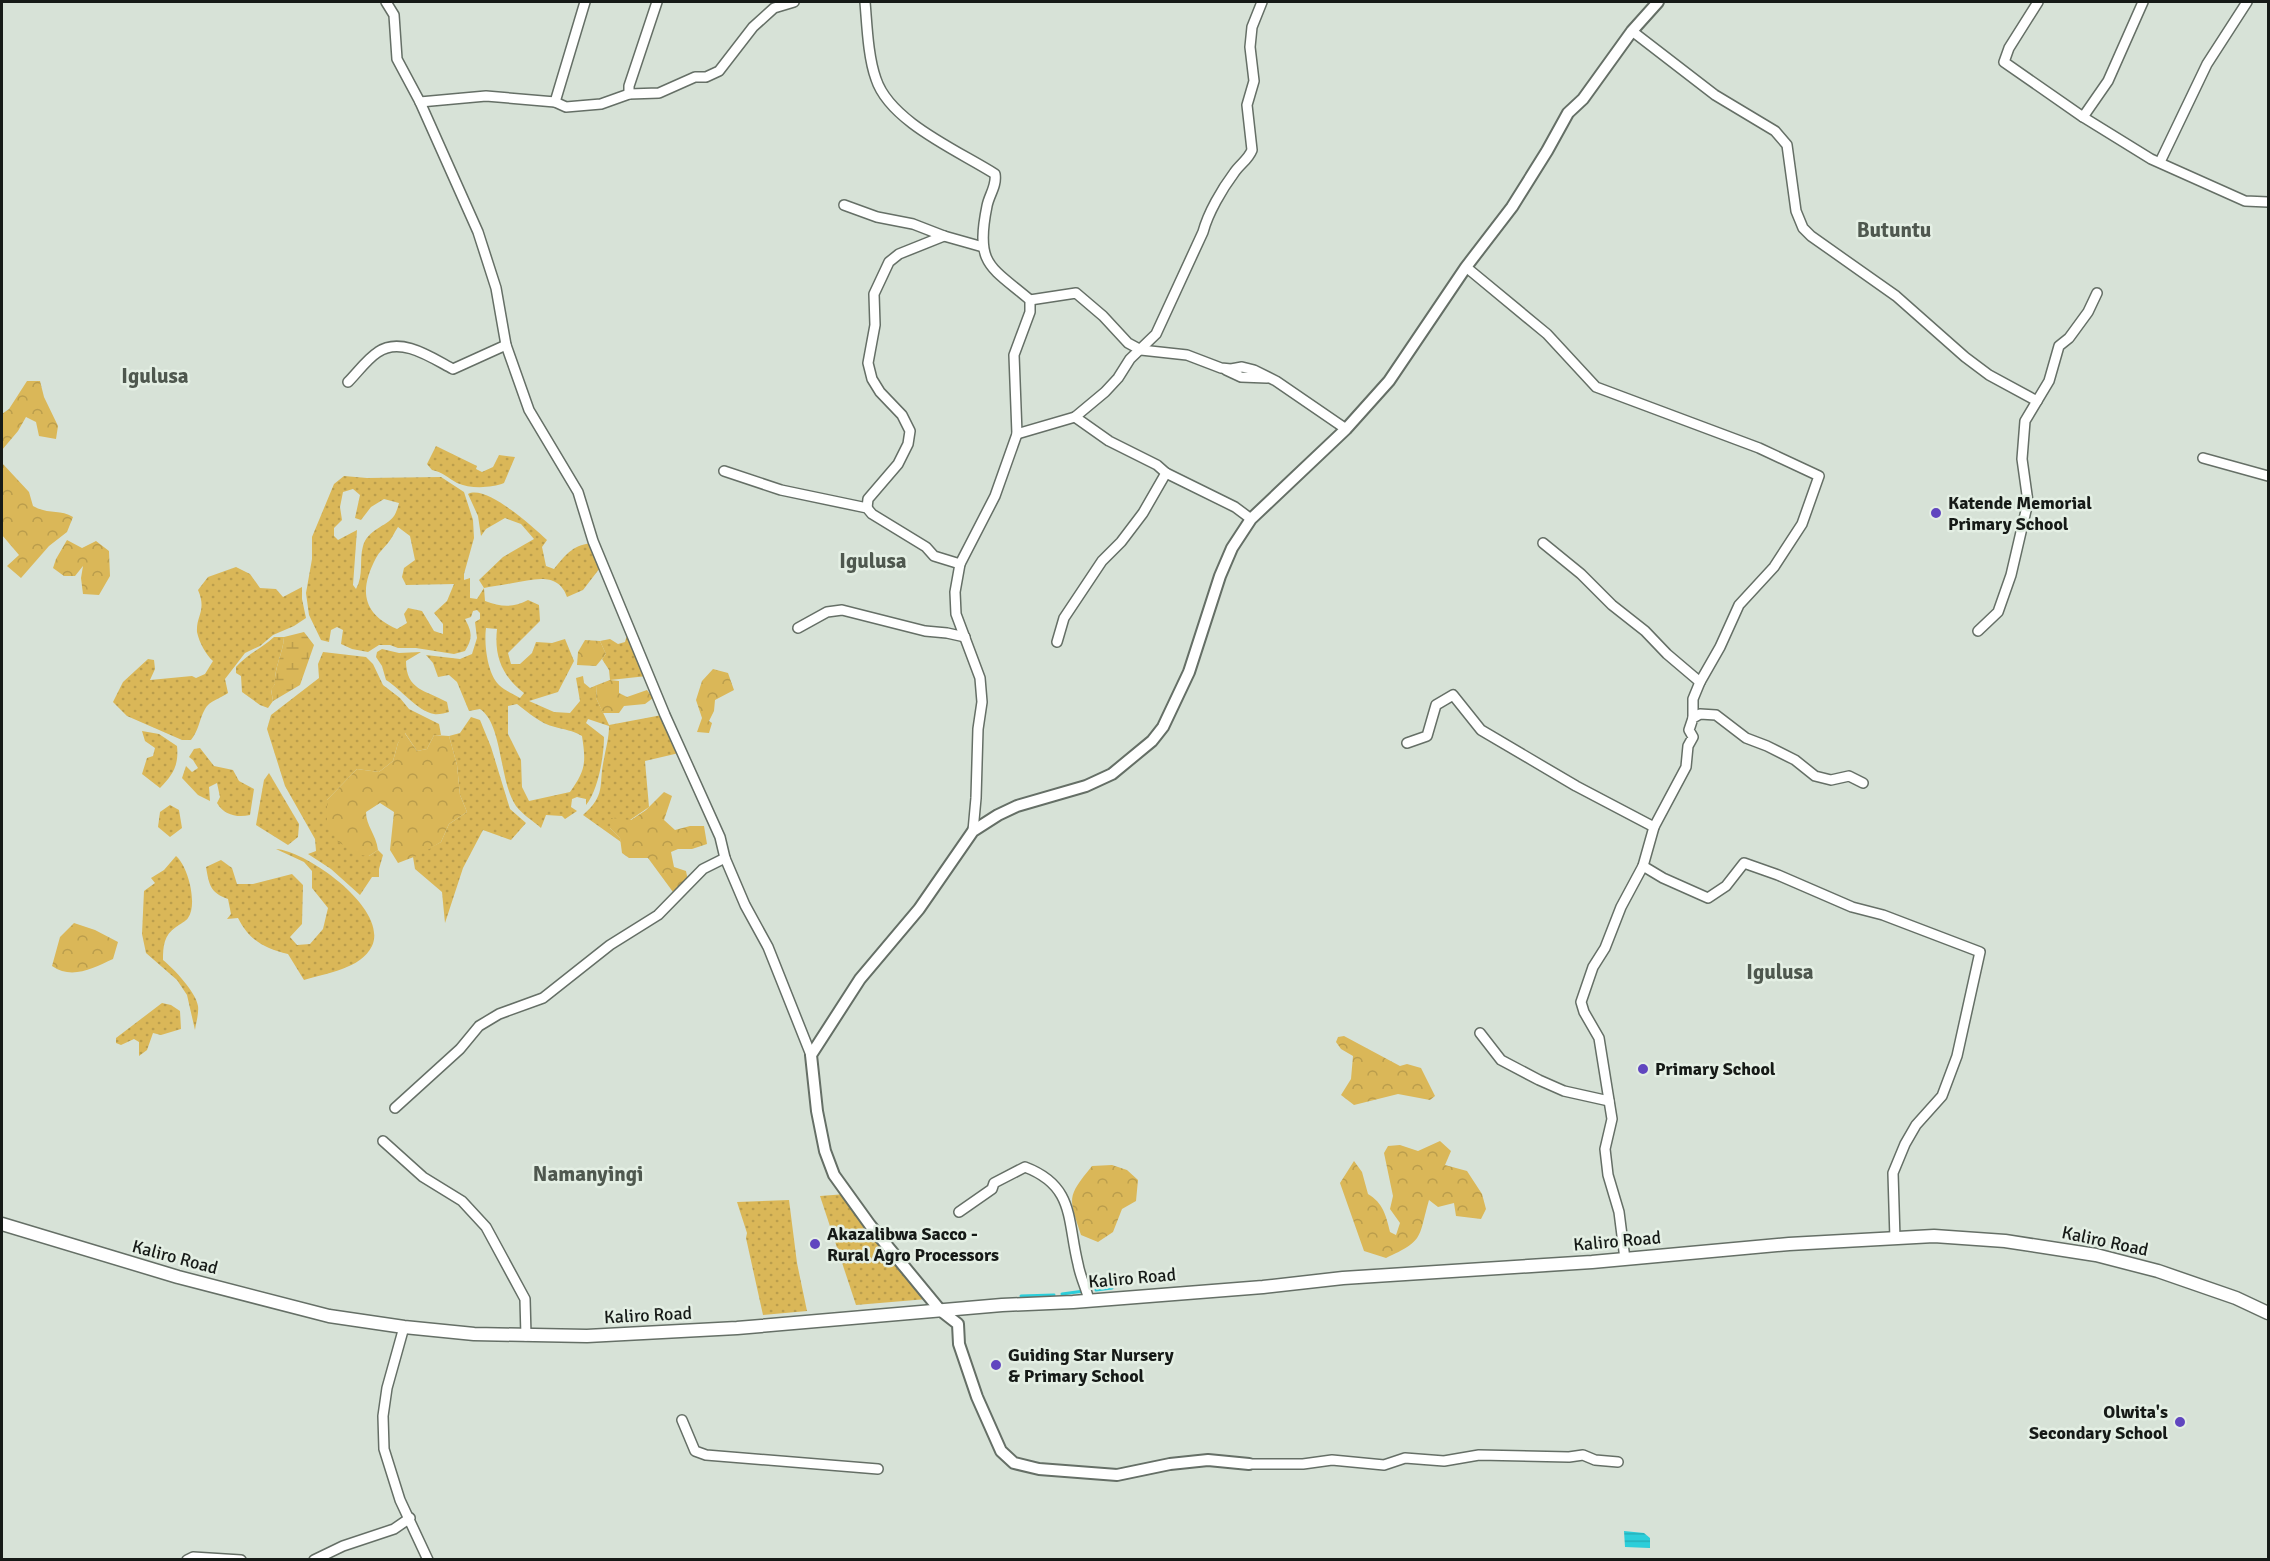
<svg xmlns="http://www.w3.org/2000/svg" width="2270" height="1561" viewBox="0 0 2270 1561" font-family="Signika,sans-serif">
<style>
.grass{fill:url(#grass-dots);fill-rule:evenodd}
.forest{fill:url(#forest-crowns)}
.wetland{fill:url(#wetland-marsh)}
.water{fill:url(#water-rules)}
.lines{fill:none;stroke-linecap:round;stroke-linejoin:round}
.stream{stroke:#2cceda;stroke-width:3}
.minor-casing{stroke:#656f66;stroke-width:12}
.tertiary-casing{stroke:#656f66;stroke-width:14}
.secondary-casing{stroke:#656f66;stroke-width:15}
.minor{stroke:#fff;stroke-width:9}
.tertiary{stroke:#fff;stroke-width:10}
.secondary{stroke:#fff;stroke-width:12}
.poi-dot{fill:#6046bf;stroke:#e4efe4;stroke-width:2}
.labels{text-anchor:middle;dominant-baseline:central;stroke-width:5;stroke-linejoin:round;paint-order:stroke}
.poi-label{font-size:18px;font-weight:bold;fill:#161a17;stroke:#e4efe4;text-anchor:start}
.street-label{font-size:18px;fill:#161a17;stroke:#e4efe4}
.quarter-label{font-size:21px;font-weight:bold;fill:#4f584f;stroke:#e4efe4}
</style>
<defs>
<pattern id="grass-dots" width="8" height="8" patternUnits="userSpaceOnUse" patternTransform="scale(1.5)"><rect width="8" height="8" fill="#dab758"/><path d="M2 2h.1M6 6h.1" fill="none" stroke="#ba9d4c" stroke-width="1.8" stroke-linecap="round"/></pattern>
<pattern id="forest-crowns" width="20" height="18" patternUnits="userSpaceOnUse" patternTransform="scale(1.5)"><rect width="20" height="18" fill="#dab758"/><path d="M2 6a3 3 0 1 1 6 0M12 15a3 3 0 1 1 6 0" fill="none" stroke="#ba9d4c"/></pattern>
<pattern id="wetland-marsh" width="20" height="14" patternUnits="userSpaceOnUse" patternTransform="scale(1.5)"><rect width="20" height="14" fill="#dab758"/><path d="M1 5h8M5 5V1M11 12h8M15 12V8" fill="none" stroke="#ba9d4c"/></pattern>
<pattern id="water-rules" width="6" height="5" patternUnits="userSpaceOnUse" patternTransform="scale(1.5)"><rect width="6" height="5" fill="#2cceda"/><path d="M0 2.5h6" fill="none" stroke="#26b0ba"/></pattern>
</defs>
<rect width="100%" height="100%" fill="#d7e2d7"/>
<g class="grass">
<path d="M436 446 477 466 476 469 482 472 493 467 499 455 515 457 504 483C492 488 470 489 457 483 448 478 443 472 432 470L427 464Z"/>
<path d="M344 476 367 478 441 477 464 492 473 520 474 538 464 574V580L470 578V598L477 599 484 588 479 580 503 557 534 539 521 524 505 518 486 529 481 536 478 516 468 494C486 484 533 527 547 540L542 547 546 566 554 569C567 553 574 544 594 543L603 564 583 590 567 597C558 571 533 580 513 583 503 585 493 586 484 588L485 601C501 607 513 608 528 600L539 605 540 621 508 653 511 664H520L532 653 536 642 552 643 565 639 574 661 558 692 529 701 554 712 570 713 580 701 576 678 583 676 584 683 590 688 597 685 596 698 609 725 662 715 679 753 645 761 649 807 630 820 610 828 620 838 621 842 583 815C607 794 598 785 604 759 606 747 609 738 609 726L588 719 586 723 604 737C604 756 598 791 586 805V799L577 797 572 799 571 807 577 811 565 819 562 816 546 815 541 828C533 821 522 814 516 806 499 782 503 724 480 709L469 711 457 682 449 675 438 677 433 663 426 655 460 659 472 654 477 638 475 622 480 619V613L477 610 473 611 471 617 465 619C472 632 473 638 465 651L454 654 416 648H398L390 645H379L368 652 352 649 341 644 343 630 337 627 331 630 329 642 321 640 309 615 306 593 312 559V537L334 484ZM353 489 360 495 355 518 361 520 371 507 384 499 399 503C398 507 396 513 394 516 386 527 368 529 363 546 359 560 364 575 356 589L353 585 357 530 338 540 334 536V528L342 520 340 507 343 492ZM398 527 410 536 415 560 404 568 402 577 406 585 454 584 447 601 434 613 443 624V634L434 631 422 611 408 608 404 614 407 623 397 629C362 614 359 590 376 558 379 552 384 548 388 543 392 538 394 533 398 527ZM486 628 497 629C494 656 502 676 524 693L520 698C513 694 504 690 499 685 487 673 484 643 486 628ZM517 704C529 713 541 724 555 727 565 730 572 730 582 736 586 762 586 770 570 792L529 801 522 787 521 760 508 734V706Z"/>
<path d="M236 567 250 574 260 588 276 589 283 597 302 587V599L306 618 294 626 273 635 260 646 245 653 225 679 228 693C221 698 209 701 205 709 199 720 199 730 191 740H182L127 716 113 702 123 682 148 659 154 660 155 669 150 680 192 676 196 678 205 674 213 661C206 655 199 642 197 632 196 615 207 611 198 590L208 577Z"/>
<polygon points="628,632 647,676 610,680 609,670 602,659 606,654 600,641 610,639 618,644 625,642"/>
<path d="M274 637H284C283 654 274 667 275 684L271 690 273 701 268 708 260 705 242 692 241 676 236 673V667C247 654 261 649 274 637Z"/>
<path d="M382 649 399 653 421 652 406 661C406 690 425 690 447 702L449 712C445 713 438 715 434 714 417 711 401 689 386 680L382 666 376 657 377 652Z"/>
<polygon points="323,652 366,657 373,664 383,685 400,698 409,709 439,724 441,735 434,735 427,749 417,751 405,733 398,743 393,761 379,772 357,769 327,800 369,856 378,850 383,855 379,869 379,877 372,877 360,895 331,869 308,854 316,851 315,839 285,786 267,729 271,715 319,678 318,664"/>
<polygon points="471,717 480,720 491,747 510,809 526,823 511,840 483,830 463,868 445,923 442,892 415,869 413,857 441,842 449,824 467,812 460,795 457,765 449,736 460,733"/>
<path d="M142 731 159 734 177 746C179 765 173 775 160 788L142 774 147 758 153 756 155 748 145 741Z"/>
<path d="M200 748 214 766 233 770 239 781 254 789 250 815C237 818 224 815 217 803L220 797 217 783 209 787 210 801 198 795 182 778 186 766 192 772 198 768 193 760 189 757 194 749Z"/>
<polygon points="269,773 299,824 298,837 288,845 256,825 264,780"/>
<polygon points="170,805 179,810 182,828 170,837 158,827 160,812"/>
<path d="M276 849C307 851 389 909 372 946 361 969 326 973 304 980L288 954C264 948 249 940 238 918L227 919 231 914 228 899C210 893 209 884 206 867L221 860 232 868 237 884H253L292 874 303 885 302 924 290 937 297 945 310 944 323 929 328 908 312 888V871L304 862Z"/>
<path d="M176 856C188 866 198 904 188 918 186 921 180 924 176 927 164 935 163 946 163 960 174 969 196 992 198 1006 199 1013 196 1023 195 1030L187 995 177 980 146 953 142 934 144 891 155 883 151 878 164 870Z"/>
<polygon points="162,1003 171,1005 180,1011 181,1029 161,1035 153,1033 147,1050 139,1056 139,1042 134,1039 121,1045 116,1043 116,1038"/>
<polygon points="846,1194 927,1299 856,1305 820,1196"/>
<polygon points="789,1200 797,1263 807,1311 763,1315 746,1238 747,1233 737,1202"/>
</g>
<g class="forest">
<polygon points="27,381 40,381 44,397 58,426 56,439 39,436 36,422 26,417 18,431 2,450 2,414 9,409"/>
<path d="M2 463 29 492 33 506C49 515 60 509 73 517L67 532 49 546 21 578 7 566 19 555 2 535Z"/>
<polygon points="67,540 82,548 96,541 109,551 110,576 99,595 83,594 81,578 83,566 75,576 64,576 53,568 56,559"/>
<polygon points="585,640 600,641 606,654 596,666 577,665 578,652"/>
<polygon points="713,669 728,673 734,690 715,700 714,711 709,721 712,723 709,733 697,732 702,718 696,700 702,681"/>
<polygon points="610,680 619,681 619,693 627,697 647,690 653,698 645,704 624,706 619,713 603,713 596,698 597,685"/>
<path d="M404 732 417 751 427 749 434 735 449 736 457 765 460 795 467 812 449 824 441 842 419 855 398 863 390 850 394 812 380 803 366 812C366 826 376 834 378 850L369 856 361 855 338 842 327 822V800L357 769 379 772 393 761 398 743Z"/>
<polygon points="664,792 672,796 664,820 675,830 690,826 704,826 707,844 692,849 678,849 671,852 674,867 686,871 688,881 684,888 673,892 648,858 629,858 622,853 620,838 610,828 611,818 631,820 646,810"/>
<path d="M74 923 95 930 118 942 113 959C93 968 72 980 52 966L60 937Z"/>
<polygon points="1344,1036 1400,1066 1407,1064 1421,1068 1435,1096 1430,1100 1398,1094 1354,1105 1341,1095 1351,1079 1353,1056 1341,1049 1336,1042 1338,1037"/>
<path d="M1440 1141 1451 1151 1445 1165 1467 1171 1482 1194 1486 1209 1481 1219 1456 1216 1454 1203 1438 1207 1429 1200C1418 1238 1425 1240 1386 1258L1364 1251 1340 1183 1354 1161 1362 1172 1368 1194C1383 1203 1386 1215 1390 1232L1396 1235 1400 1223 1390 1209 1393 1196 1384 1153 1388 1146 1400 1145 1418 1151Z"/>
<path d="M1112 1165 1127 1170 1138 1180 1136 1201 1122 1209 1113 1232 1098 1242 1081 1235C1069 1197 1066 1198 1092 1166Z"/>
</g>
<path class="wetland" d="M304 632 314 645 300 685 273 701 271 689 275 684C274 667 283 654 284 637Z"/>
<polygon class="water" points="1624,1531 1644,1533 1650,1538 1650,1548 1625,1547"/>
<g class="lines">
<g class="stream">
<polyline points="1096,1290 1112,1288"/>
<polyline points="1062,1294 1084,1291"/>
<polyline points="1021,1296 1054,1295"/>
</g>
<defs>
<g id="minor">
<polyline points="386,2 394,15 397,59 420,102 478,232 496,288 506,345 529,410 578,492 593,541 665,715 720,837 725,858 745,905 768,947 811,1055"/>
<path d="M865 2C867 25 868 57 876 79 890 122 959 151 995 174 997 186 989 195 987 206 975 265 990 266 1030 300V312L1014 355 1017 434 995 496 960 564 955 592 956 614 980 678 982 702 978 729 976 798 973 831"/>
<polyline points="2038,2 2009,48 2004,62 2083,117 2151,159 2245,201 2268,202"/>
<polyline points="1632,31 1715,95 1775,131 1787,145 1796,211 1803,228 1811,236 1896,296 1965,357 1989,375 2037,401"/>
<polyline points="629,94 629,86 657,2"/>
<polyline points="420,102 486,96 555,102 566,107 601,104 629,94 659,93 695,77 706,77 719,71 753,27 774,8 794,2"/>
<polyline points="555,102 585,2"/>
<polyline points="2083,117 2108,81 2143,2"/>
<polyline points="2160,162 2207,64 2247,2"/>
<polyline points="844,205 877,217 913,224 944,236 983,247"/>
<polyline points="1466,267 1547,334 1596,387 1759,448 1819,476 1802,524 1774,567 1739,605 1720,647 1700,682 1693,699 1693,718"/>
<polyline points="1030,300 1076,293 1103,316 1128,343 1141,350 1187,355 1221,368 1231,369 1242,367 1254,370 1276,381 1346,429"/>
<polyline points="1226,370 1241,377 1267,378"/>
<path d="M348 382C357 373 367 359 378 352 401 336 432 358 453 369L506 345"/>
<polyline points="1075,417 1109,441 1157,465 1166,473 1235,507 1251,519"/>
<path d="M1017 434 1075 417 1105 392 1118 378 1130 359 1156 334 1203 232C1208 213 1222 189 1234 173 1240 164 1248 160 1252 150L1247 105 1254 81 1250 47 1252 27 1262 2"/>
<polyline points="2203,458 2268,476"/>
<polyline points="724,471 781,490 867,508 872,514 926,547 934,556 960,564"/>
<polyline points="867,508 868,499 898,464 908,444 910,431 902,415 880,392 872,379 868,363 875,325 874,294 889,262 899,254 944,236"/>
<polyline points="1543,543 1581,574 1612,605 1645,631 1667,654 1700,682"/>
<polyline points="798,628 827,612 842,610 925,631 947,633 965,637"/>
<polyline points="1978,631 1998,612 2011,575 2028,502 2022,459 2025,421 2049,381 2059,346 2069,338 2088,312 2097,293"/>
<polyline points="1057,642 1064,618 1102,561 1121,542 1143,513 1166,473"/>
<polyline points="1407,743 1427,736 1436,705 1453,695 1481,730 1576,786 1654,827"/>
<polyline points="1643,866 1663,878 1708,898 1726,886 1744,863 1778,875 1852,907 1883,915 1980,952 1957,1056 1942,1096 1916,1125 1905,1144 1893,1173 1895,1239"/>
<polyline points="1480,1033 1501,1060 1539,1080 1564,1091 1609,1101"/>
<polyline points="395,1108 460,1049 479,1026 499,1014 543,998 610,945 658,915 703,869 725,858"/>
<polyline points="383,1141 423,1177 462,1201 486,1227 525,1299 526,1336"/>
<path d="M959 1212 992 1189 994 1183 1025 1167C1075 1186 1067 1220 1078 1264 1080 1276 1086 1288 1089 1300"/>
<polyline points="1625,1259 1619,1212 1608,1175 1605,1149 1612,1119 1599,1038 1584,1012 1581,1002 1593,967 1605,948 1621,907 1643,866 1654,827 1686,767 1688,746 1693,737 1689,730 1693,718 1700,714 1716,715 1746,738 1767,746 1795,760 1815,776 1831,780 1849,776 1863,783"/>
<polyline points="404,1327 387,1388 383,1416 384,1449 400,1500 428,1560"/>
<polyline points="682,1420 695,1451 706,1455 878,1469"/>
<polyline points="1249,1464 1303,1464 1332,1460 1384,1465 1405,1458 1444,1461 1479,1455 1569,1457 1583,1455 1595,1460 1618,1462"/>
<polyline points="187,1560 193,1557 241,1560"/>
<polyline points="314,1560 343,1546 394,1529 410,1518"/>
</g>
<polyline id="tertiary" points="1249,1464 1208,1460 1170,1464 1117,1475 1039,1469 1014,1463 1001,1451 977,1397 959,1344 958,1324 940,1310 870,1225 834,1175 825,1151 817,1111 811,1055 860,979 919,909 973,831 998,815 1017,806 1086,786 1112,774 1152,741 1163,727 1189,672 1220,576 1232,548 1251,519 1346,429 1389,381 1466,267 1512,207 1547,151 1568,113 1583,99 1632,31 1658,2"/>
<polyline id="secondary" points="2,1224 178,1277 329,1316 404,1327 474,1334 587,1336 737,1328 1002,1305 1073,1302 1263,1287 1343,1278 1592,1262 1789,1244 1934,1236 2005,1241 2096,1255 2158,1271 2236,1298 2268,1313"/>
</defs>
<use href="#minor" class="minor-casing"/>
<use href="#tertiary" class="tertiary-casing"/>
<use href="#secondary" class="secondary-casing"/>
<use href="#minor" class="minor"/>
<use href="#tertiary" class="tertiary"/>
<use href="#secondary" class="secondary"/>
</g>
<g class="poi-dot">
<circle cx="1936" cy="513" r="6"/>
<circle cx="1643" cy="1069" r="6"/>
<circle cx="815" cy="1244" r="6"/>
<circle cx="996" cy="1365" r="6"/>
<circle cx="2180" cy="1422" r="6"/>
</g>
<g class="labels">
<g class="poi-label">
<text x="1948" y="503">Katende Memorial<tspan x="1948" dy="21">Primary School</tspan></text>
<text x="1655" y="1069">Primary School</text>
<text x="827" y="1234">Akazalibwa Sacco -<tspan x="827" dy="21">Rural Agro Processors</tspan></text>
<text x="1008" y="1355">Guiding Star Nursery<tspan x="1008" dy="21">&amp; Primary School</tspan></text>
<text x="2168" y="1412" text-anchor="end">Olwita's<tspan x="2168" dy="21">Secondary School</tspan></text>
</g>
<g class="street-label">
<text transform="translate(1617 1241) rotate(-5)">Kaliro Road</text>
<text transform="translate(2105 1241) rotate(12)">Kaliro Road</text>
<text transform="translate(175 1257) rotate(15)">Kaliro Road</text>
<text transform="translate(1132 1278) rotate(-5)">Kaliro Road</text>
<text transform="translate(648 1315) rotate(-3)">Kaliro Road</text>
</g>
<g class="quarter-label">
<text x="1894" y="230">Butuntu</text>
<text x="155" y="376">Igulusa</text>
<text x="873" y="561">Igulusa</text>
<text x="1780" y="972">Igulusa</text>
<text x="588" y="1174">Namanyingi</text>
</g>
</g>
<rect width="2270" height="1561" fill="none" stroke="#161a17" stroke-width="6"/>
</svg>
